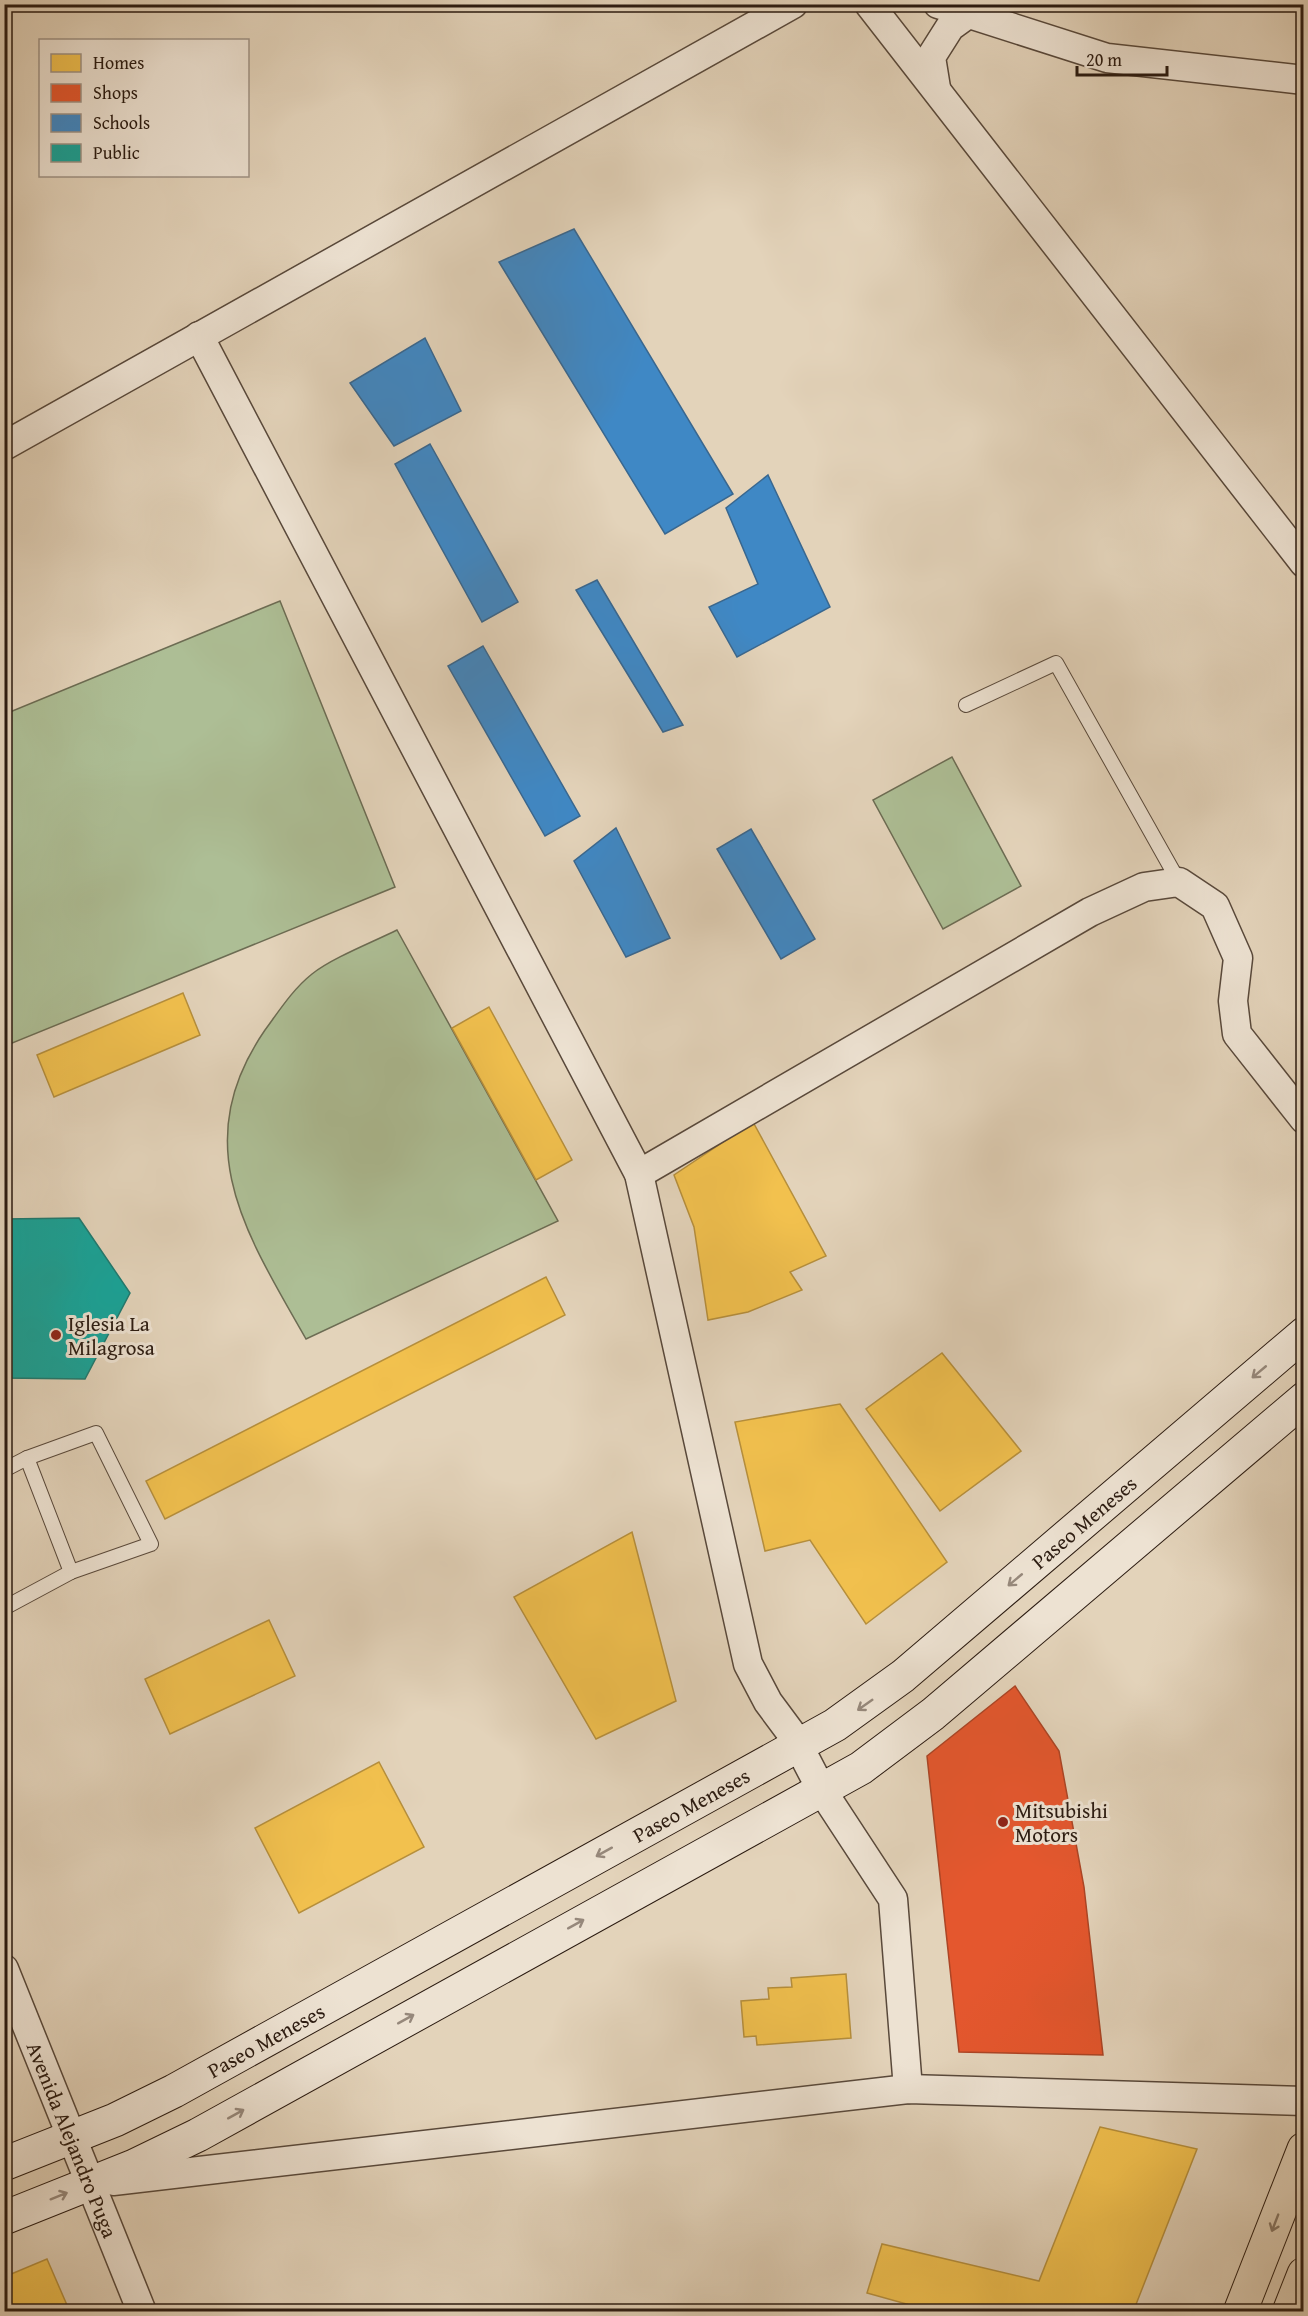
<svg xmlns="http://www.w3.org/2000/svg" width="1308" height="2316" viewBox="0 0 1308 2316" font-family="'Gentium Book Plus',serif">
<style>
.green{fill:#adbe95;stroke:#6c6c53;stroke-width:1.5}
.homes{fill:#f2c14e;stroke:#b68f3c;stroke-width:1.5}
.shops{fill:#e4572e;stroke:#ac4525;stroke-width:1.5}
.schools{fill:#3f88c5;stroke:#39678f;stroke-width:1.5}
.public{fill:#17a398;stroke:#1d7a70;stroke-width:1.5}
.lines{fill:none;stroke-linecap:round;stroke-linejoin:round}
.lane-casing{stroke:#59493b;stroke-width:16}
.street-casing{stroke:#59493b;stroke-width:31}
.secondary-casing{stroke:#2b1b11;stroke-width:35}
.primary-casing{stroke:#2b1b11;stroke-width:35}
.lane{stroke:#ede2d2;stroke-width:14}
.street{stroke:#ede2d2;stroke-width:28}
.secondary{stroke:#ede2d2;stroke-width:33}
.primary{stroke:#e3d3ba;stroke-width:33}
.oneway{stroke:#96887b}
.oneway2{stroke:#877766}
.poi-dot{fill:#8f2418;stroke:#ede2d2;stroke-width:2}
.labels{text-anchor:middle;dominant-baseline:central;stroke-width:6;stroke-linejoin:round;paint-order:stroke}
.poi-label{font-size:21px;fill:#2b1b11;stroke:#ede2d2;text-anchor:start}
.street-label{font-size:21px;fill:#2b1b11;stroke:#ede2d2}
</style>
<rect width="100%" height="100%" fill="#e3d3ba"/>
<filter id="stains"><feTurbulence type="fractalNoise" baseFrequency=".00333" numOctaves="4"/><feColorMatrix values="0 0 0 0 .2 0 0 0 0 .09 0 0 0 0 .02 0 0 0 .5 -.17"/></filter>
<radialGradient id="worn" r=".72"><stop offset=".6" stop-color="#630" stop-opacity="0"/><stop offset="1" stop-color="#630" stop-opacity=".3"/></radialGradient>
<g class="green">
<polygon points="280,601 395,887 5,1046 5,714"/>
<polygon points="952,757 1021,886 943,929 873,800"/>
<path d="M397 930 558 1221 306 1339C247 1235 186 1145 265 1030 279 1011 293 989 312 974 332 958 373 942 397 930Z"/>
</g>
<g class="homes">
<polygon points="183,993 200,1035 54,1097 37,1055"/>
<polygon points="489,1007 572,1160 536,1180 452,1028"/>
<polygon points="753,1122 826,1256 790,1272 802,1290 748,1312 708,1320 694,1227 674,1175"/>
<polygon points="546,1277 565,1315 165,1519 146,1481"/>
<polygon points="942,1353 1021,1451 940,1511 866,1409"/>
<polygon points="840,1404 947,1562 866,1624 810,1540 765,1551 735,1422"/>
<polygon points="632,1532 676,1701 596,1739 514,1597"/>
<polygon points="269,1620 295,1676 170,1734 145,1679"/>
<polygon points="379,1762 424,1847 299,1913 255,1828"/>
<polygon points="846,1974 851,2038 757,2045 756,2036 744,2037 741,2001 769,1999 768,1988 792,1987 791,1978"/>
<polygon points="1100,2127 1197,2149 1133,2312 935,2312 867,2293 882,2244 1039,2281"/>
<polygon points="47,2259 70,2312 4,2312 4,2277"/>
</g>
<polygon class="shops" points="1015,1686 1059,1751 1084,1887 1103,2055 959,2052 927,1756"/>
<g class="schools">
<polygon points="574,229 733,494 665,534 499,262"/>
<polygon points="425,338 461,411 394,446 350,383"/>
<polygon points="430,444 518,602 482,622 395,464"/>
<polygon points="768,475 830,607 737,657 709,607 758,584 726,508"/>
<polygon points="597,580 683,725 663,732 576,590"/>
<polygon points="483,646 580,816 545,836 448,666"/>
<polygon points="616,828 670,938 626,957 574,861"/>
<polygon points="751,829 815,939 781,959 717,849"/>
</g>
<polygon class="public" points="79,1218 130,1293 85,1379 4,1378 4,1219"/>
<g class="lines">
<defs>
<g id="lane">
<polyline points="966,705 1056,663 1179,882"/>
<polyline points="27,1458 71,1572"/>
<polyline points="4,1470 27,1458 96,1433 151,1544 71,1572 4,1608"/>
</g>
<g id="street">
<polyline points="869,4 1304,563"/>
<polyline points="938,4 1107,58 1304,80"/>
<polyline points="936,88 931,57 950,27 968,14 961,4"/>
<polyline points="199,336 639,1174 748,1664 768,1702 794,1737 821,1789 893,1899 908,2089"/>
<polyline points="4,446 793,4"/>
<polyline points="639,1174 1090,912 1144,887 1179,882 1215,906 1238,958 1233,1001 1237,1034 1304,1119"/>
<path id="s1" d="M4 1969 142 2312"/>
<polyline points="113,2181 908,2089 1304,2101"/>
</g>
<g id="secondary">
<path id="s2" d="M4 2164 115 2120 174 2091 835 1725 903 1676 1304 1334"/>
<polyline points="4,2218 134,2166 198,2135 861,1768 933,1714 1304,1399"/>
</g>
<g id="primary">
<polyline points="1240,2312 1304,2149"/>
<polyline points="1289,2312 1304,2274"/>
</g>
</defs>
<use href="#lane" class="lane-casing"/>
<use href="#street" class="street-casing"/>
<use href="#secondary" class="secondary-casing"/>
<use href="#primary" class="primary-casing"/>
<use href="#lane" class="lane"/>
<use href="#street" class="street"/>
<use href="#secondary" class="secondary"/>
<use href="#primary" class="primary"/>
</g>
<defs><path id="oneway-shaft" d="M-6 0H5M1.5-3L5.5 0L1.5 3" fill="none" stroke-width="1.6" stroke-linecap="round" stroke-linejoin="round" transform="scale(1.5)"/></defs>
<g class="oneway">
<use href="#oneway-shaft" transform="translate(1259 1372) rotate(140)"/>
<use href="#oneway-shaft" transform="translate(1015 1580) rotate(140)"/>
<use href="#oneway-shaft" transform="translate(865 1705) rotate(145)"/>
<use href="#oneway-shaft" transform="translate(604 1852) rotate(151)"/>
<use href="#oneway-shaft" transform="translate(576 1924) rotate(-29)"/>
<use href="#oneway-shaft" transform="translate(406 2019) rotate(-29)"/>
<use href="#oneway-shaft" transform="translate(236 2114) rotate(-29)"/>
<use href="#oneway-shaft" transform="translate(59 2196) rotate(-22)"/>
</g>
<use class="oneway2" href="#oneway-shaft" transform="translate(1275 2223) rotate(111)"/>
<g class="poi-dot">
<circle cx="56" cy="1335" r="6"/>
<circle cx="1003" cy="1822" r="6"/>
</g>
<g class="labels">
<g class="poi-label">
<text x="68" y="1323">Iglesia La<tspan x="68" dy="24">Milagrosa</tspan></text>
<text x="1015" y="1810">Mitsubishi<tspan x="1015" dy="24">Motors</tspan></text>
</g>
<g class="street-label">
<text stroke="none"><textPath href="#s2" startOffset="1262">Paseo Meneses</textPath></text>
<text stroke="none"><textPath href="#s2" startOffset="776">Paseo Meneses</textPath></text>
<text stroke="none"><textPath href="#s2" startOffset="290">Paseo Meneses</textPath></text>
<text stroke="none"><textPath href="#s1" startOffset="184">Avenida Alejandro Puga</textPath></text>
</g>
</g>
<rect width="1308" height="2316" fill="none" stroke="#e3d3ba" stroke-width="24"/>
<rect x="6" y="6" width="1296" height="2304" fill="none" stroke="#2b1b11" stroke-width="3"/>
<rect x="12" y="12" width="1284" height="2292" fill="none" stroke="#2b1b11" stroke-width="1.5"/>
<rect x="39" y="39" width="210" height="138" fill="#ede2d2" stroke="#9f9285" stroke-width="1.5"/>
<rect x="51" y="54" width="30" height="18" fill="#f2c14e" stroke="#9f9285" stroke-width="1.5"/>
<text x="93" y="69" font-size="18" fill="#2b1b11">Homes</text>
<rect x="51" y="84" width="30" height="18" fill="#e4572e" stroke="#9f9285" stroke-width="1.5"/>
<text x="93" y="99" font-size="18" fill="#2b1b11">Shops</text>
<rect x="51" y="114" width="30" height="18" fill="#3f88c5" stroke="#9f9285" stroke-width="1.5"/>
<text x="93" y="129" font-size="18" fill="#2b1b11">Schools</text>
<rect x="51" y="144" width="30" height="18" fill="#17a398" stroke="#9f9285" stroke-width="1.5"/>
<text x="93" y="159" font-size="18" fill="#2b1b11">Public</text>
<path d="M1077 66v9h90v-9" fill="none" stroke="#2b1b11" stroke-width="3"/>
<text x="1086" y="66" font-size="18" fill="#2b1b11" stroke="#ede2d2" stroke-width="4.5" paint-order="stroke">20 m</text>
<rect width="100%" height="100%" filter="url(#stains)"/>
<rect width="100%" height="100%" fill="url(#worn)"/>
</svg>
